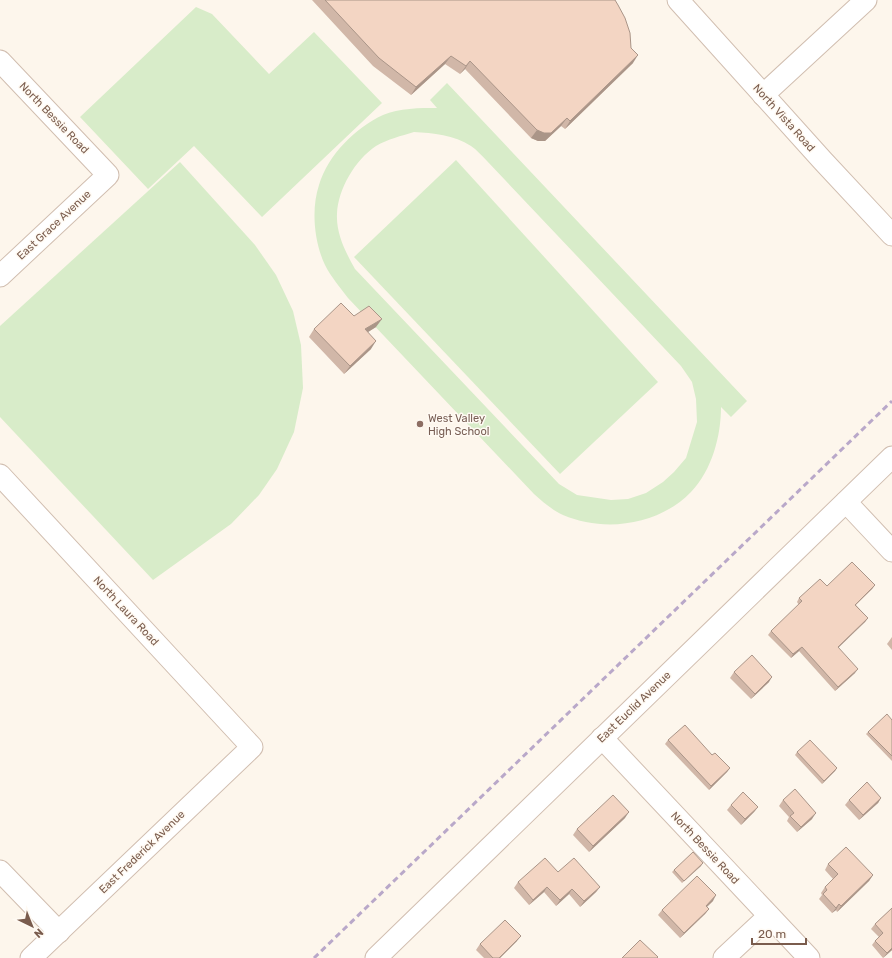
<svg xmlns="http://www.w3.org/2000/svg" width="892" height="958" viewBox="0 0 892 958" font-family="Rubik,sans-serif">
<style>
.green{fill:#d8ecc9;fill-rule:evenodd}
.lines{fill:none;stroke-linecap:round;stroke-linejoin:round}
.minor-casing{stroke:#d1beb0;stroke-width:23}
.minor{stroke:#fff;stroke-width:21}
.rail{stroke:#b9a8c9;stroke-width:3;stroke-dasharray:6 4;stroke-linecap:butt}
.wall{fill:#d1b7a8}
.shaded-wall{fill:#aa9588}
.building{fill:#f3d5c3;stroke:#aa9588}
.education-dot{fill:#8d6e63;stroke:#fffaf3;stroke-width:1.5}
.labels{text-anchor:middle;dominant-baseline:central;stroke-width:3;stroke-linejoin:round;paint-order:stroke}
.street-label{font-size:11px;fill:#7a5c4d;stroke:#fffaf3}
.education-label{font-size:11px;fill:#785e54;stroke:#fffaf3;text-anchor:start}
</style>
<rect width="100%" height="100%" fill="#fdf6ec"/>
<g class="green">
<polygon points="196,7 212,14 269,74 314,32 382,103 262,217 194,146 148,189 80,117"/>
<path d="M447 83 747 401 731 417 721 407C721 436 712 470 691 492 659 525 605 533 563 515 552 510 543 502 534 494L348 298C340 287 331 277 325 265 314 242 311 209 319 185 328 155 355 128 383 115 399 108 420 108 437 108L430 100ZM414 132C433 133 454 135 471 146 477 150 482 156 487 161L681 366 692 382 696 399 697 422 686 458 674 472 663 482 646 493 628 499 611 500 577 495 559 484 355 269C346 253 336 234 337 214 338 189 355 160 376 146 388 139 401 136 414 132Z"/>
<polygon points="456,160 658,382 560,474 354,257"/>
<polygon points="180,162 255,245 276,275 293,311 301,345 303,388 294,432 277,469 259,495 231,524 153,580 0,417 0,326"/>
</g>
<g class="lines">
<defs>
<g id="minor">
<polyline points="678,0 823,161 892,235"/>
<polyline points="0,61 108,175 0,276"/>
<polyline points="763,95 866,0"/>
<polyline points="0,475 252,747 31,958"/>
<polyline points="846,502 892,551"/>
<polyline points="602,738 809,958"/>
<polyline points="0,871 59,932"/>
<polyline points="376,958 892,457"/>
<polyline points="724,958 769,916"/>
</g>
</defs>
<use href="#minor" class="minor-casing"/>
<use href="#minor" class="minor"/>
<polyline class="rail" points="314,958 892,401"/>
</g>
<g class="wall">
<polygon points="312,0 615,0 633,63 565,129 561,126 545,141 538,141 531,138 465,69 460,74 445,64 411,95 373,66"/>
<polygon points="354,316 376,327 368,332 371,349 344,374 309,337 314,329"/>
<polygon points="875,585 872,589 856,605 868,618 865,622 838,647 855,673 835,691 799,651 791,658 768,635 771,631 799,605 797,602 799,598 827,586"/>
<polygon points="892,637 892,650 887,644"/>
<polygon points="734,672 769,682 751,699 730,678"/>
<polygon points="892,720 892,761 866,734 868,732"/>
<polygon points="668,740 712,755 730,768 727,772 709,790 665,744"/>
<polygon points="797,752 837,768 835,771 822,784 795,755"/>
<polygon points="881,798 878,803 859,820 845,805 849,800"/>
<polygon points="783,800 812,819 797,832 787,821 789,817 779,806"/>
<polygon points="731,805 758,807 754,812 741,825 727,810"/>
<polygon points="625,818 589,852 573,835 577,829"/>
<polygon points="828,864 873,875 869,881 837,912 836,910 832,913 819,899 822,895 821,893 825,887 833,879 825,870"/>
<polygon points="701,866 682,883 672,872 674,870"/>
<polygon points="558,872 600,887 596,892 580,907 569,894 556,906 544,892 529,905 514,888 518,882"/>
<polygon points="713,901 707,907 709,909 705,914 680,938 658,915 662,910"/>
<polygon points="892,908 892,950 883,958 872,945 875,941 879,937 871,929 875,924"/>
<polygon points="517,941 500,958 484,958 476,950 480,944"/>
</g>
<g class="shaded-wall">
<polygon points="638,55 633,63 565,129 570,121"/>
<polygon points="451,56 445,64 411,95 416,87"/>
<polygon points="470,61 465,69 460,74 466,66"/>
<polygon points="567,118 561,126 545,141 538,141 531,138 537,130"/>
<polygon points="382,319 376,327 360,337 365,329"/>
<polygon points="376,341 371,349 344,374 350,366"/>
<polygon points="875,585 872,589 852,608"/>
<polygon points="868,618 865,622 835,651 838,647"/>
<polygon points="802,647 799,651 791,658 793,654"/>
<polygon points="858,669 855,673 835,691 838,687"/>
<polygon points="772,677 769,682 751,699 755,694"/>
<polygon points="730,768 727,772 709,790 711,786"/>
<polygon points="837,768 835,771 822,784 824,781"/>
<polygon points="881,798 878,803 859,820 863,815"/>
<polygon points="758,807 754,812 741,825 745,819"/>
<polygon points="629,812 625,818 589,852 593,846"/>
<polygon points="816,813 812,819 797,832 801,827"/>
<polygon points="703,863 701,866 682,883 684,881"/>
<polygon points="873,875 869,881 837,912 841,906"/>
<polygon points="547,887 544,892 529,905 533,900"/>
<polygon points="600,887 596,892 580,907 584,901"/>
<polygon points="572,889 569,894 556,906 560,900"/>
<polygon points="716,895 713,901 702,911 706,906"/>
<polygon points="839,904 836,910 832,913 836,908"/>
<polygon points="709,909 705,914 680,938 684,933"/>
<polygon points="521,936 517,941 500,958 499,958"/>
<polygon points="892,948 892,950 883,958 887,953"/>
</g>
<g class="building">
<polygon points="325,0 615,0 618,5 625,18 630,33 631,48 638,55 570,121 567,118 551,133 544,133 537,130 470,61 466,66 451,56 416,87 379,58"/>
<polygon points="341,303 354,316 369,306 382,319 365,329 376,341 350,366 314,329"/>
<polygon points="852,562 875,585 855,605 868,618 838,647 858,669 838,687 802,647 793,654 771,631 802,601 799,598 820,579 827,586"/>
<polygon points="752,655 772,677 755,694 734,672"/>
<polygon points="887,714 892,720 892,756 868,732"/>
<polygon points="685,725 712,755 715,753 730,768 711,786 668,740"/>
<polygon points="810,740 837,768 824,781 797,752"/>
<polygon points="867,782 881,798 863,815 849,800"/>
<polygon points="795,789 816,813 801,827 790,816 794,813 783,800"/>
<polygon points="743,792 758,807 745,819 731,805"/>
<polygon points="613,795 629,812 593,846 577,829"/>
<polygon points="846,847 873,875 841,906 839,904 836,908 823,894 827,890 825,887 838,874 828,864"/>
<polygon points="693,852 703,863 684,881 674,870"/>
<polygon points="545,858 558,872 574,858 600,887 584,901 572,889 560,900 547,887 533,900 518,882"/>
<polygon points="697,876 716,895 706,906 709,909 684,933 662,910"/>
<polygon points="892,908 892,948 887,953 875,941 883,933 875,924"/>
<polygon points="505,920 521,936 499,958 493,958 480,944"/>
<polygon points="640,940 658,957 657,958 622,958"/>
</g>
<circle class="education-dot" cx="420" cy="424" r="4"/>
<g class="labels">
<g class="street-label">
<text transform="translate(54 118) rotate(46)">North Bessie Road</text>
<text transform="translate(784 118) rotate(48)">North Vista Road</text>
<text transform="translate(54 225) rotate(-43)">East Grace Avenue</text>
<text transform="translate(126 611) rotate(47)">North Laura Road</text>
<text transform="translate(634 707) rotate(-44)">East Euclid Avenue</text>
<text transform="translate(705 848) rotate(47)">North Bessie Road</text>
<text transform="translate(142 852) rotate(-44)">East Frederick Avenue</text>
</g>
<g class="education-label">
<text x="428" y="418">West Valley<tspan x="428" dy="13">High School</tspan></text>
</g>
</g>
<g transform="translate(32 926) rotate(137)" stroke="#fffaf3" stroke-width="3" paint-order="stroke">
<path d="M0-3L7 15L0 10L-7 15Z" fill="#7a5c4d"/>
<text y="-6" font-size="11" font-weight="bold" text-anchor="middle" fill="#7a5c4d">N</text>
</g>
<path d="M752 938v6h54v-6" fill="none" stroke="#7a5c4d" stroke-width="2"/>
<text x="758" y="938" font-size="12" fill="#7a5c4d" stroke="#fffaf3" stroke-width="3" paint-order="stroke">20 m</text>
</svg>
